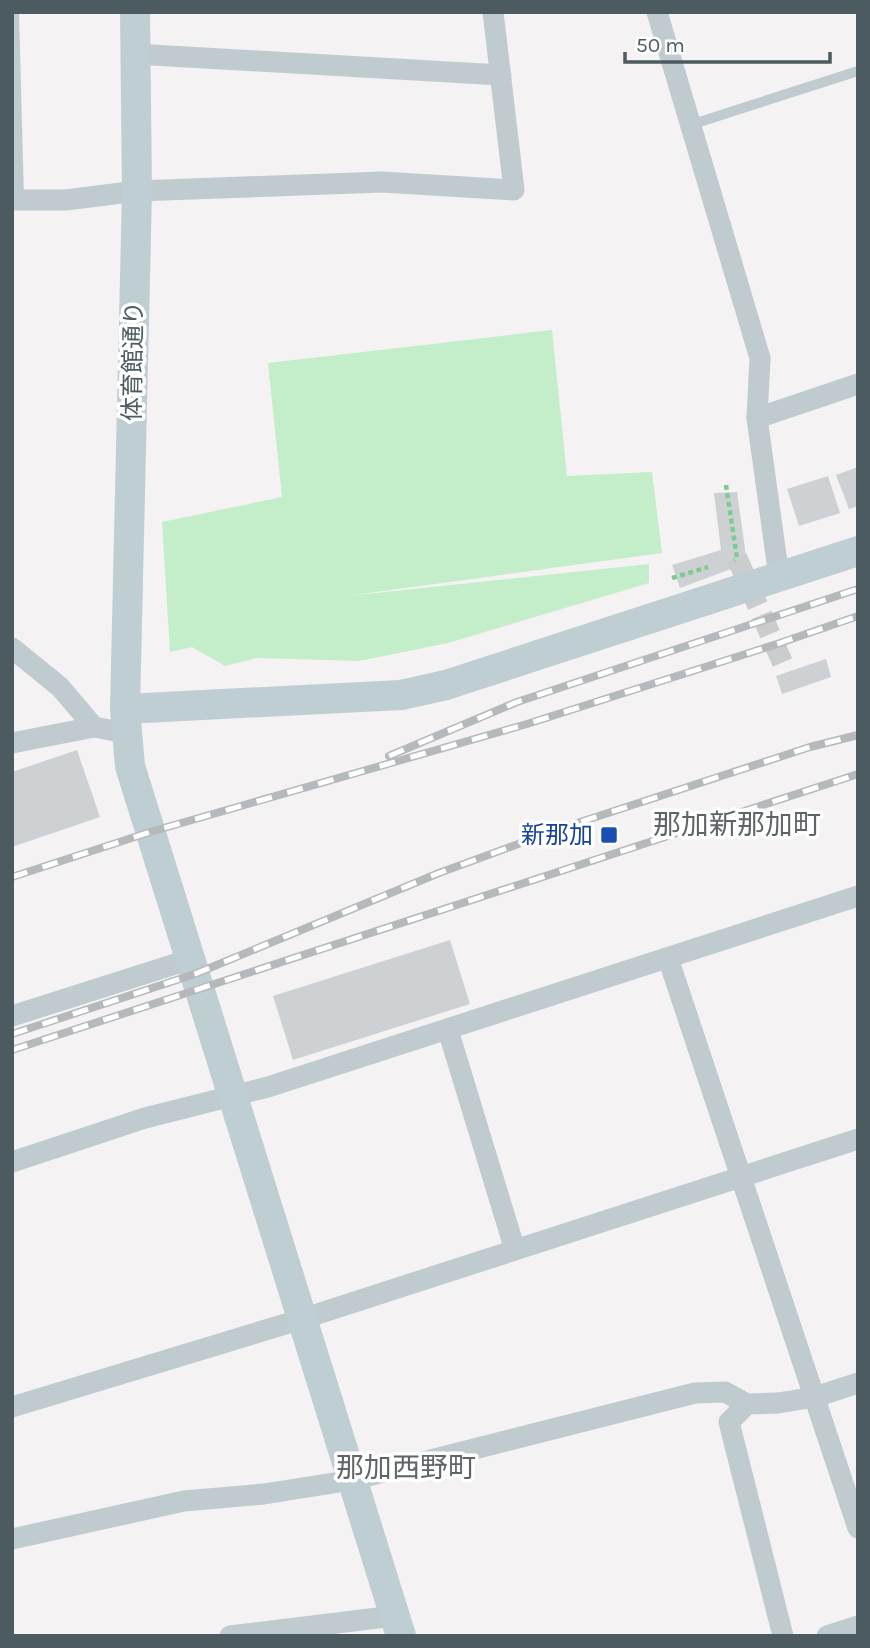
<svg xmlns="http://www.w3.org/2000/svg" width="870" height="1648" viewBox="0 0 870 1648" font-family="Karla,'Noto Sans JP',sans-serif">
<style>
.green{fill:#c4eec9}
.building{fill:#cdd1d4}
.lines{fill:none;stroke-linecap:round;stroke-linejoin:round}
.street-tunnel{stroke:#caccce;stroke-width:21;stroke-dasharray:21 10;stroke-linecap:butt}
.path{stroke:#7ecb90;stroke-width:4.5;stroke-dasharray:5 3.5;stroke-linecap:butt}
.lane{stroke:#bfcbce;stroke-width:10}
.street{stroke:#bfcbce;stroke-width:21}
.secondary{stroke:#bfced2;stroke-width:30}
.rail-casing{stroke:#b5b9bc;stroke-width:8}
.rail{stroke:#fff;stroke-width:5;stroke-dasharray:16;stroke-linecap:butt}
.transit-dot{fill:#1a4fb4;stroke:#fff;stroke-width:2.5}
.labels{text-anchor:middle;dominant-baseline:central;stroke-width:7;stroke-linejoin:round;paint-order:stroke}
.street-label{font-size:24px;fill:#4b5b5f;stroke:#fff}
.transit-label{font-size:24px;fill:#164399;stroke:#fff;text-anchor:end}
.quarter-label{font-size:28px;fill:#5f6567;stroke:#fff}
</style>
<rect width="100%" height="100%" fill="#f4f2f3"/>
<polygon class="green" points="552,330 567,476 652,472 662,553 347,596 649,564 649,583 448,643 359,661 257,658 225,666 192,647 170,652 162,522 282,497 268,363"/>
<g class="building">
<polygon points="858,467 858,506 849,509 836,475"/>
<polygon points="828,476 840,513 799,526 787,489"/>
<polygon points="737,492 747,563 680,588 672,565 721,550 714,493"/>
<polygon points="826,659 831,677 782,694 776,676"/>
<polygon points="77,750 100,817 12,847 12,772"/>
<polygon points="450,940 470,1004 293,1060 273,996"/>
</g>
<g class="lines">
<polyline class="street-tunnel" points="737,558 784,666"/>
<g class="path">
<polyline points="726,485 737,558 734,560"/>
<polyline points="672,578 708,567"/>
</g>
<g class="lane">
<polyline points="14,12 19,200"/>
<polyline points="690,125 858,71"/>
</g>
<g class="street">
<polyline points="657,12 760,358 757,418 779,577"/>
<polyline points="135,54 501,75"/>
<polyline points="12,200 66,200 137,191 382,182 514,190 493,12"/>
<polyline points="757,418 858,384"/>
<polyline points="12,648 60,687 94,727 126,733"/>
<polyline points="12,743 94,727"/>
<polyline points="668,958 858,1528"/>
<polyline points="12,1016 191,959"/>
<polyline points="448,1030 515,1250"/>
<polyline points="12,1162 145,1118 268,1087 858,896"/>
<polyline points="747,1404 729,1422 783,1636"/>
<polyline points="12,1407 302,1319 858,1139"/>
<polyline points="12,1539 184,1501 264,1494 352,1480 695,1393 725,1392 747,1404 778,1403 815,1397 858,1383"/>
<polyline points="230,1636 394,1616"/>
<polyline points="827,1636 858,1626"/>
</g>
<g class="secondary">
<polyline points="135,12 137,191 125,709 130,766 401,1636"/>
<polyline points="125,709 401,695 446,685 858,551"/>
</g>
<defs>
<g id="rail">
<polyline points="389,756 517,702 858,589"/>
<polyline points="12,877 150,832 527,724 780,643 858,616"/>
<polyline points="12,1034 195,974 439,873 562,828 810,747 858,735"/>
<polyline points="12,1050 858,774"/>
</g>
</defs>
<use href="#rail" class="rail-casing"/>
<use href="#rail" class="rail"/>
</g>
<rect class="transit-dot" x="600" y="826" width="18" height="18" rx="3.5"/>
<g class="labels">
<g class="street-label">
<text transform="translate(133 361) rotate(-89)">体育館通り</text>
</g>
<g class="transit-label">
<text x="593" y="835">新那加</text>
</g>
<g class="quarter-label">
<text x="737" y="824">那加新那加町</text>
<text x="406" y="1467">那加西野町</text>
</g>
</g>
<rect width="870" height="1648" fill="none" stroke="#4b5b5f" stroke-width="28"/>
<path d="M625 52v10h205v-10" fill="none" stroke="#4b5b5f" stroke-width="3.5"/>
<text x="636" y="52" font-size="21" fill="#4b5b5f" stroke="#ffffff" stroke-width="5" paint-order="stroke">50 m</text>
</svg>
